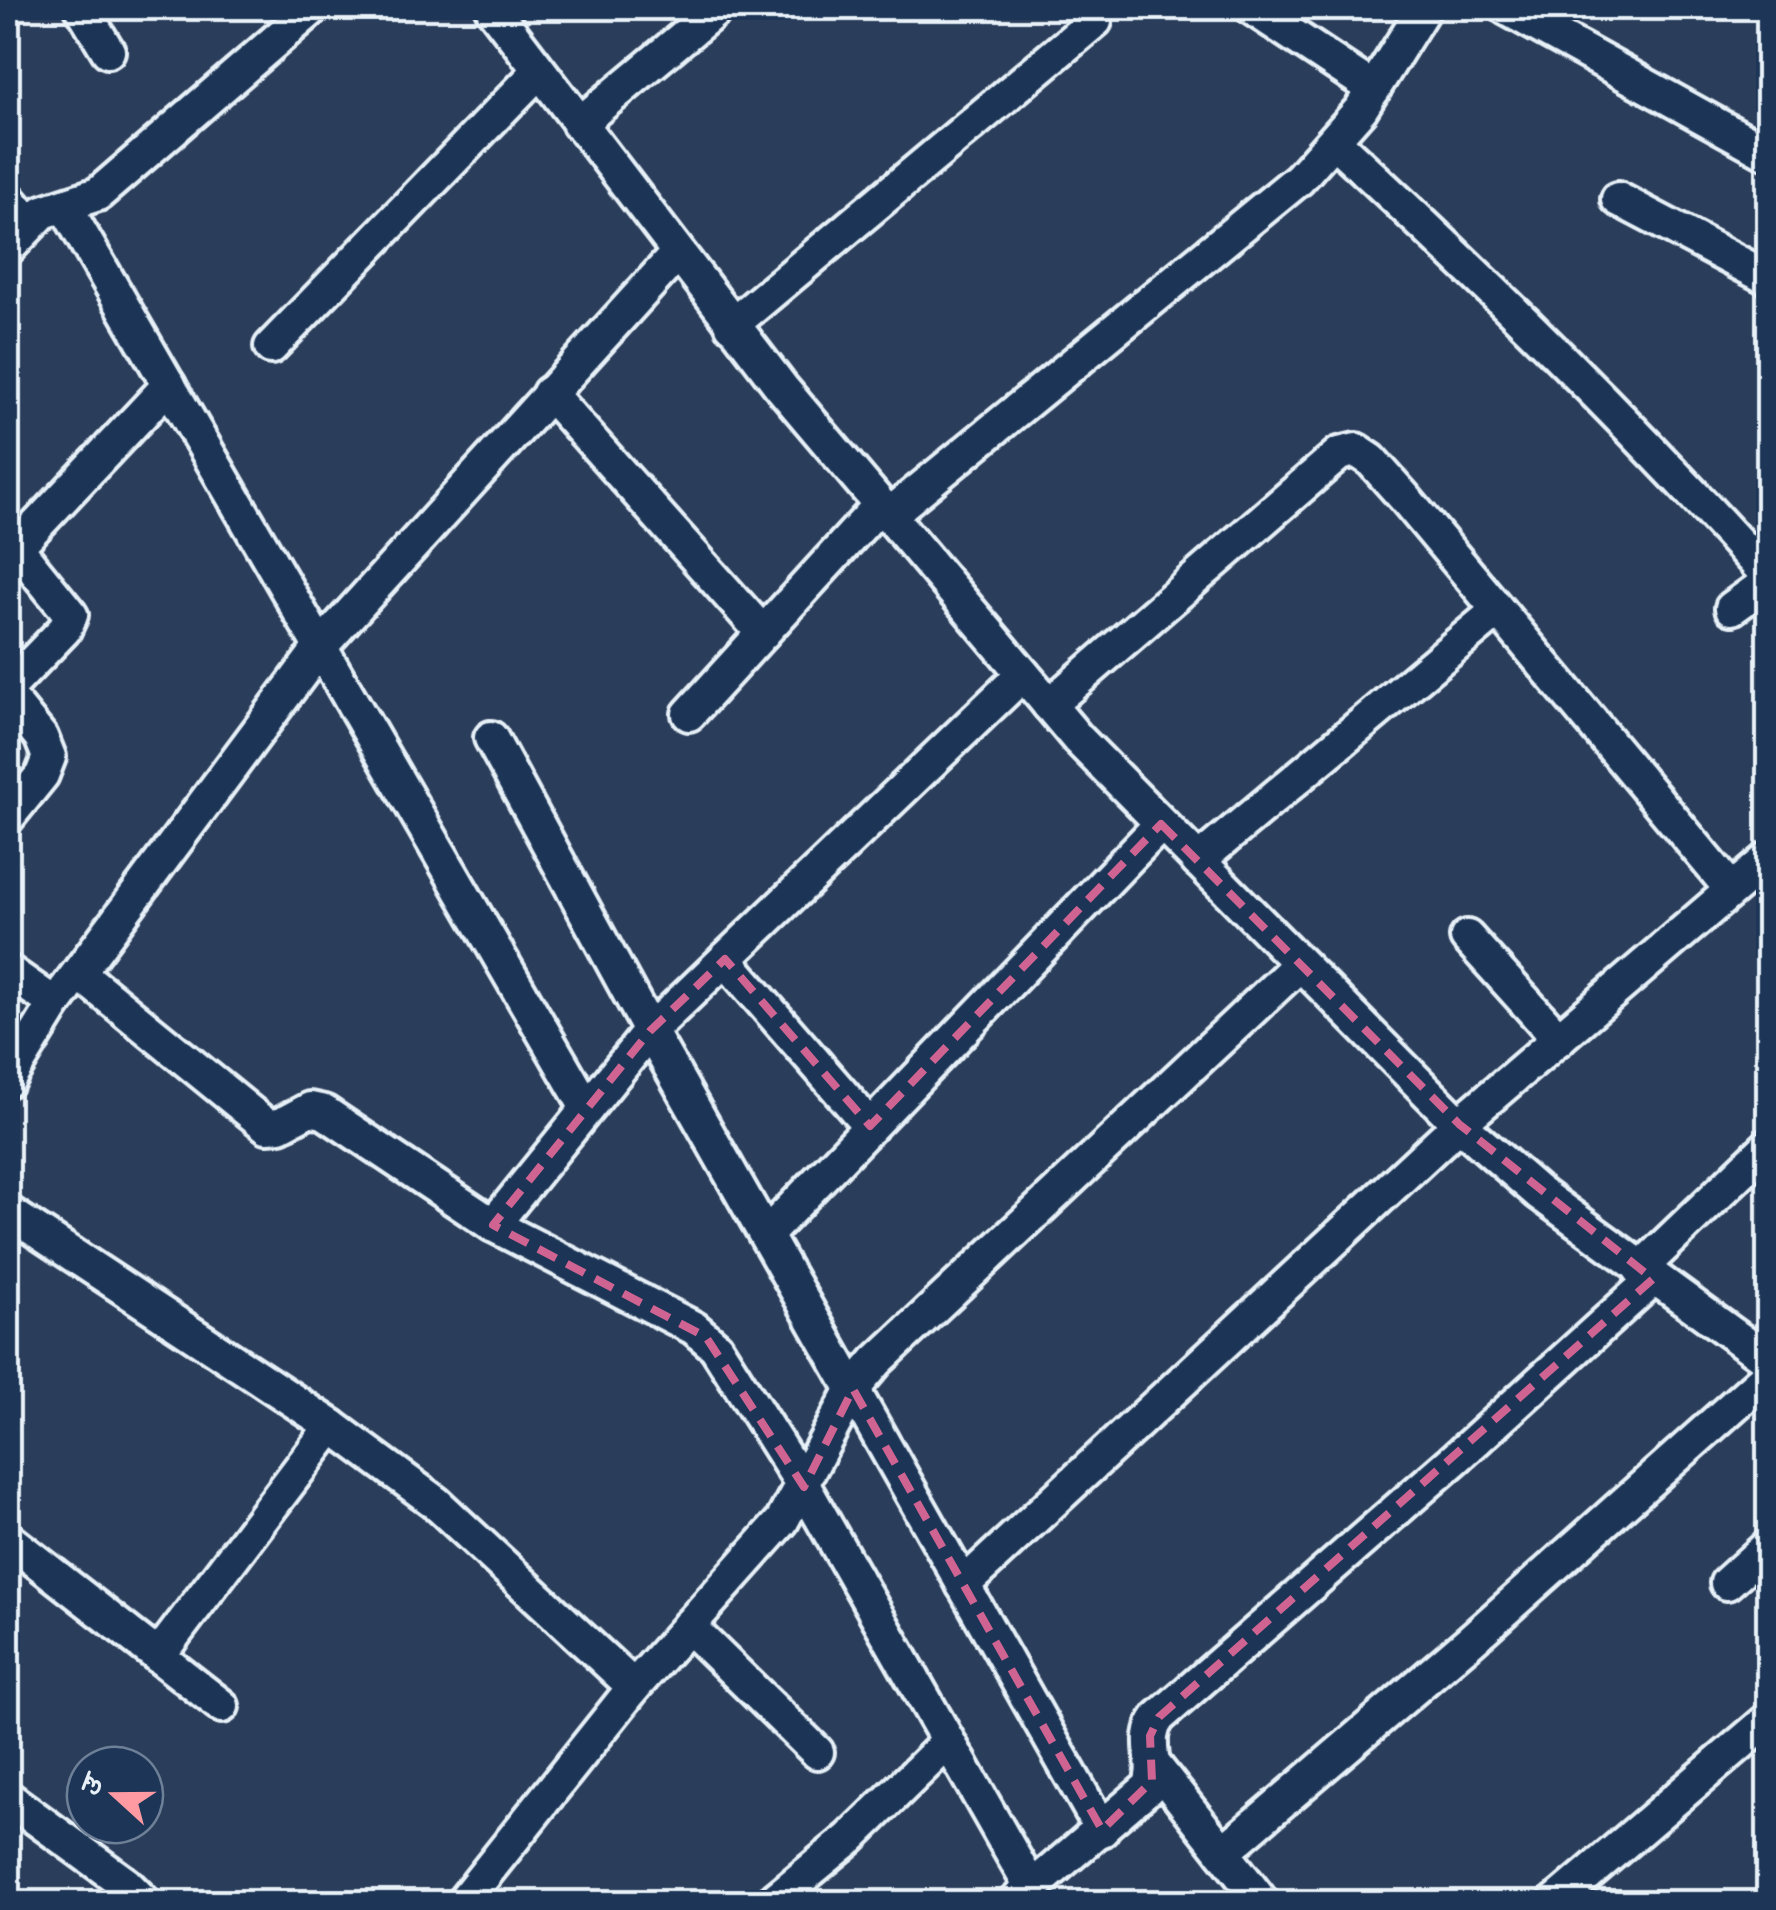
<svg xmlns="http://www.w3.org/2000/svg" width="1776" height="1910" viewBox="0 0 1776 1910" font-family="Kalam,'Playpen Sans Deva',sans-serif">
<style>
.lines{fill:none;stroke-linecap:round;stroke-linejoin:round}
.street-casing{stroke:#e8f1f8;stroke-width:40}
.street{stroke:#1d3557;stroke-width:32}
.marked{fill:none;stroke:#cf6492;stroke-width:8;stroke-dasharray:20 12;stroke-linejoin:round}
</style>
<rect width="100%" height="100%" fill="#2a3d5a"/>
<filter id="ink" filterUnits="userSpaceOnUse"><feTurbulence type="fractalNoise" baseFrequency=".01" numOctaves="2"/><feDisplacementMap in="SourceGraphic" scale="20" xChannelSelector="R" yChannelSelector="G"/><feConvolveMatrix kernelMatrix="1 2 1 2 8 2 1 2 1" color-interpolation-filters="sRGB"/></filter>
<g filter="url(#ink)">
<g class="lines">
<defs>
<g id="street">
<polyline points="82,8 108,51"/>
<polyline points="492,8 782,388 1078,739 1459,1124 1539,1193 1768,1360"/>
<polyline points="1252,8 1374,89"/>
<polyline points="1506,8 1768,153"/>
<polyline points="579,124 718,8"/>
<path d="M1336 143C1486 282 1631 423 1768 576"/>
<polyline points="8,198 30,224"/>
<polyline points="1618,199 1768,278"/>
<polyline points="65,206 587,1108"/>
<polyline points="8,248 43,212 98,194 313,8"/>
<polyline points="732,325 1095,21"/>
<polyline points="271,347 539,71"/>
<polyline points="549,393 763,633"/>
<polyline points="889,515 1299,179 1361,109 1424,8"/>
<polyline points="8,556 169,385"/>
<polyline points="1732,608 1768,582"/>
<polyline points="8,688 64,630 71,615 16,547"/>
<polyline points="8,696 41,737 49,757 42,775 8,817"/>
<polyline points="1049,705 1339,454 1356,450 1371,460 1404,497 1731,889"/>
<polyline points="689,714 880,505"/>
<polyline points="491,738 650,1031 1102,1830"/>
<polyline points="1198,861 1497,611"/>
<polyline points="1467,937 1559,1039"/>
<polyline points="725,959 870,1126"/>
<polyline points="8,971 55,1004"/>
<polyline points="79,973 267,1126 280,1125 310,1109 324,1112 493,1225 694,1328 716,1347 804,1487 1032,1889"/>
<polyline points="8,1080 55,1004 322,645 676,255"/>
<polyline points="8,1212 332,1426 435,1502 634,1687"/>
<polyline points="493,1225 650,1031 1023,674"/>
<polyline points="767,1234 1161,824"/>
<polyline points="1640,1269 1768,1146"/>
<polyline points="8,1539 222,1706"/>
<polyline points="1727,1583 1768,1546"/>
<polyline points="963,1585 1459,1124 1768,859"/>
<polyline points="688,1626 817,1752"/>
<polyline points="158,1656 332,1426"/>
<polyline points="1153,1763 1262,1902"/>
<polyline points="8,1798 126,1884 144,1902"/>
<polyline points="1223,1852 1471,1640 1768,1375"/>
<polyline points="463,1902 634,1687 782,1521 853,1389 877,1361 1299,965"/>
<polyline points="772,1902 850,1838 948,1742"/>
<path d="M1015 1902 1149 1787C1160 1763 1141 1740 1159 1717L1456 1458 1653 1279"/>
<polyline points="1555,1902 1768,1720"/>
</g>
</defs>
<use href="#street" class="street-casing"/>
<use href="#street" class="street"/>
</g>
</g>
<path class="marked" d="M1161 824 1459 1124 1653 1279 1159 1717 1150 1736 1152 1781 1102 1830 853 1389 804 1487 706 1337 493 1225 650 1031 725 959 870 1126Z"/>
<rect width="1776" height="1910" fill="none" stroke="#1d3557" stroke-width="40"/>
<rect x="20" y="20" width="1736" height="1870" fill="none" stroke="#e8f1f8" stroke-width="4" filter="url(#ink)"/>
<g transform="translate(115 1795) rotate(291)"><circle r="48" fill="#1d3557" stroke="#6e8097" stroke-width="2.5"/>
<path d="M0-8L18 38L0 25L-18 38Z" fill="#ff9aa2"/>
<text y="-15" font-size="28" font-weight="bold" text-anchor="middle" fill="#e8f1f8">उ</text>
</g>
</svg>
